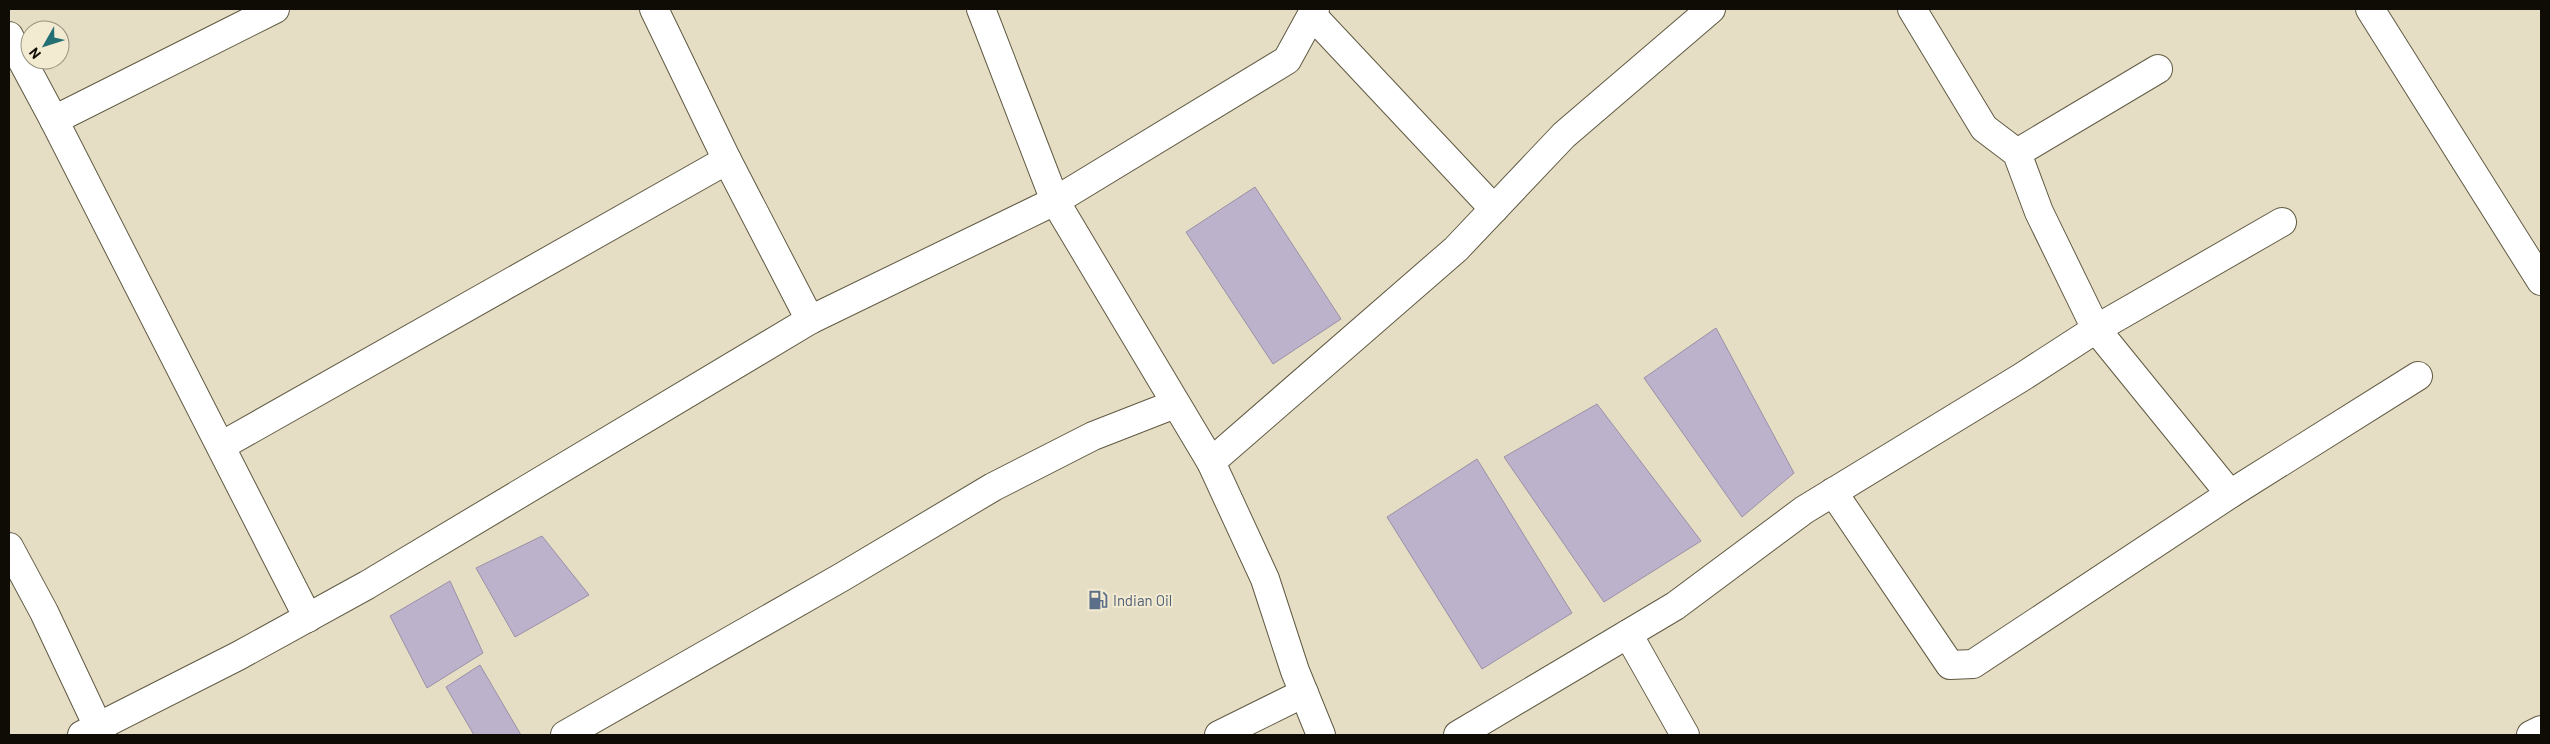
<svg xmlns="http://www.w3.org/2000/svg" width="2550" height="744" viewBox="0 0 2550 744" font-family="Barlow,sans-serif">
<style>
.building{fill:#bcb2cb;stroke:#9990a7}
.lines{fill:none;stroke-linecap:round;stroke-linejoin:round}
.minor-casing{stroke:#605a43;stroke-width:30}
.minor{stroke:#fff;stroke-width:28}
.labels{text-anchor:middle;dominant-baseline:central;stroke-width:4;stroke-linejoin:round;paint-order:stroke}
.service-label{font-size:15px;fill:#4e5e75;stroke:#f2ebd1;text-anchor:start}
</style>
<rect width="100%" height="100%" fill="#e5dec4"/>
<g class="building">
<polygon points="1255,187 1341,319 1273,364 1186,232"/>
<polygon points="1716,328 1794,473 1742,517 1644,378"/>
<polygon points="1597,404 1701,541 1604,602 1504,457"/>
<polygon points="1477,459 1572,613 1482,669 1387,517"/>
<polygon points="542,536 589,595 515,637 476,568"/>
<polygon points="450,581 483,653 427,688 390,616"/>
<polygon points="480,665 521,735 474,735 446,687"/>
</g>
<g class="lines">
<defs>
<g id="minor">
<polyline points="981,9 1055,201 1211,462 1265,579 1295,671 1321,735"/>
<polyline points="1912,9 1984,128 2017,153 2039,212 2096,329 2282,222"/>
<polyline points="2370,9 2541,281"/>
<polyline points="1312,15 1494,209"/>
<polyline points="9,36 54,120 308,618"/>
<polyline points="54,120 275,9"/>
<polyline points="2017,153 2158,69"/>
<polyline points="727,160 810,320"/>
<polyline points="221,446 727,160 654,9"/>
<polyline points="1211,462 1456,249 1564,135 1711,9"/>
<polyline points="1833,492 1950,665 1973,664 2230,494"/>
<polyline points="9,547 44,612 102,735"/>
<polyline points="1628,634 1685,735"/>
<polyline points="82,735 238,656 367,585 810,320 1055,201 1287,60 1315,9"/>
<polyline points="565,735 842,577 993,487 1093,436 1175,404"/>
<polyline points="1219,735 1304,693"/>
<polyline points="1458,735 1675,606 1804,510 2022,377 2096,329 2230,494 2418,376"/>
<polyline points="2531,735 2541,730"/>
</g>
</defs>
<use href="#minor" class="minor-casing"/>
<use href="#minor" class="minor"/>
</g>
<defs>
<symbol id="fuel-bare" viewBox="-9 -9 18 18"><path d="M-5.5-6h7V0h2V4h1.3V-2.5L3-4.5l.8-.8L6-3V5H2.5V1h-1V6h-7ZM-4.2-4.7v3.2H.2V-4.7Z" fill="#5c6f8a" stroke="#f2ebd1" stroke-width="2.5" paint-order="stroke"/></symbol>
</defs>
<g fill-rule="evenodd">
<use href="#fuel-bare" x="1084" y="586" width="28" height="28"/>
</g>
<g class="labels">
<g class="service-label">
<text x="1113" y="600">Indian Oil</text>
</g>
</g>
<rect width="2550" height="744" fill="none" stroke="#0f0c05" stroke-width="20"/>
<g transform="translate(45 45) rotate(231)"><circle r="24" fill="#f2ebd1" stroke="#97927f"/>
<path d="M0-4L9 19L0 12L-9 19Z" fill="#246f73"/>
<text y="-8" font-size="14" font-weight="bold" text-anchor="middle" fill="#0f0c05">N</text>
</g>
</svg>
